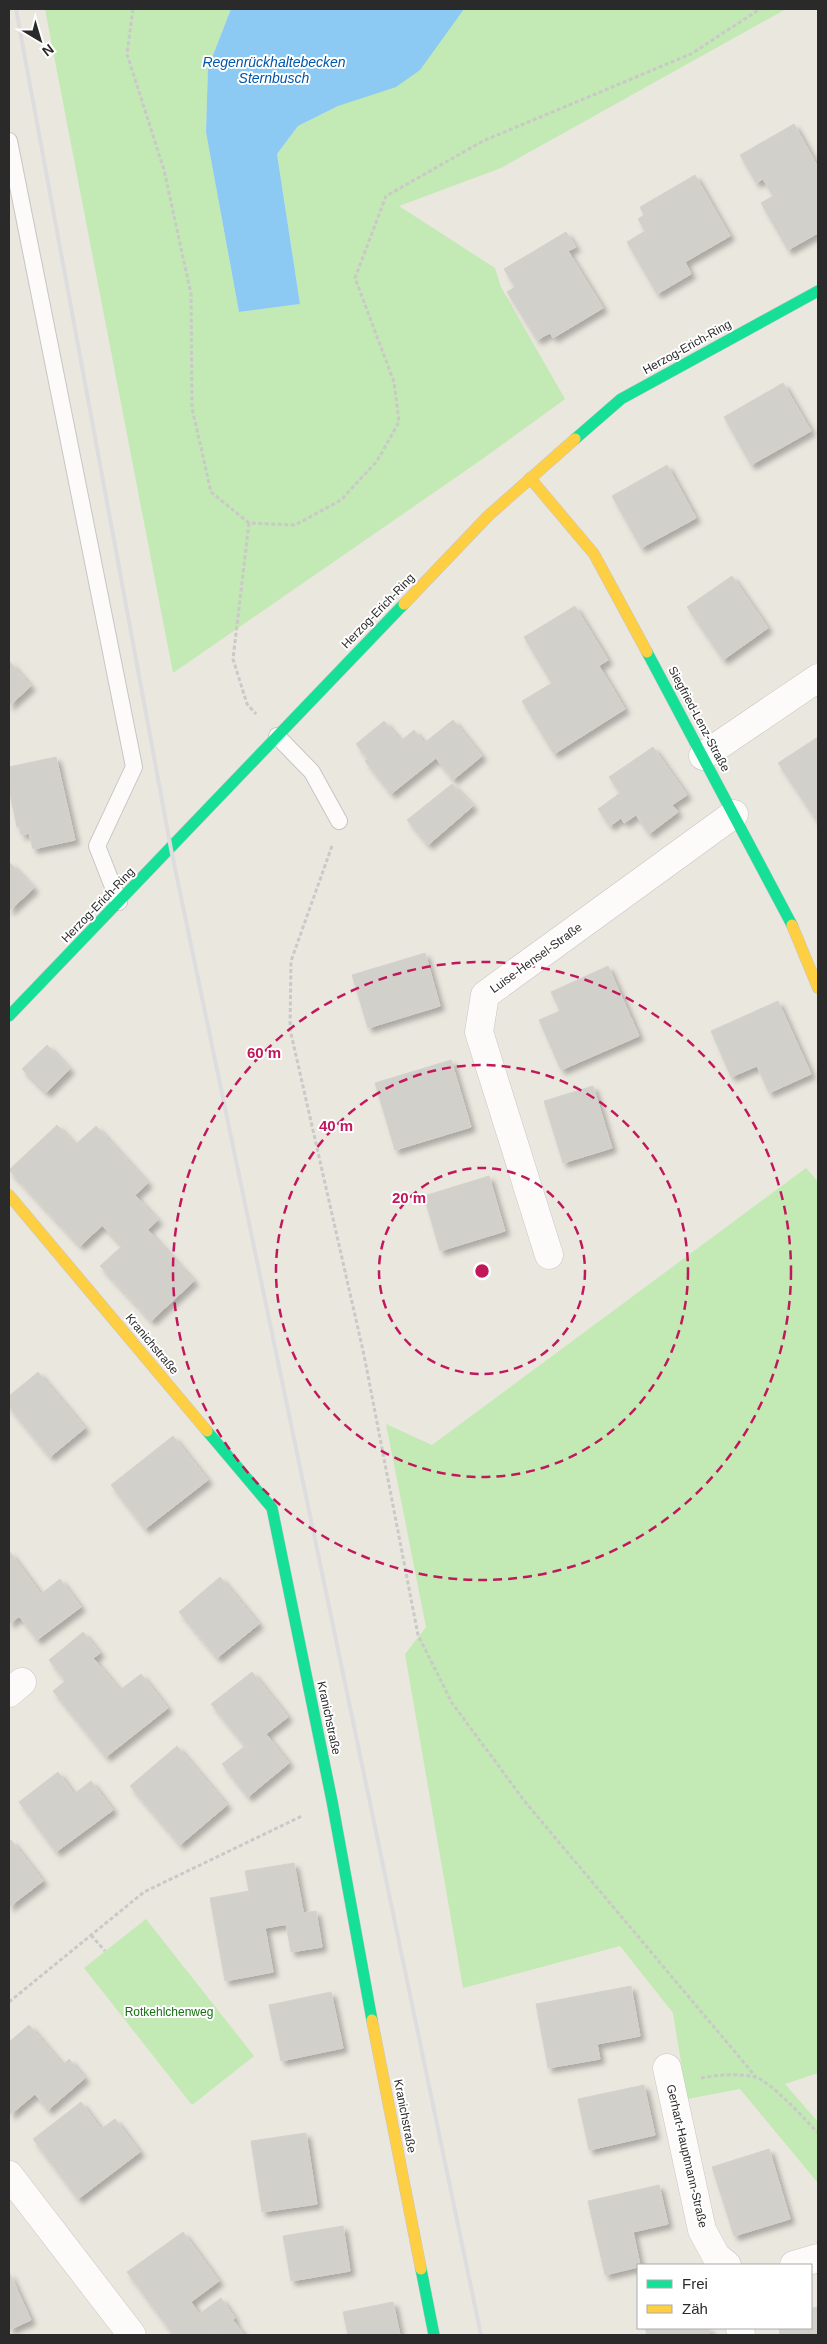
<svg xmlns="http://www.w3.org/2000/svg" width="827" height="2344" viewBox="0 0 827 2344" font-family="Arial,sans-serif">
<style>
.green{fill:#c3e9b5}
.water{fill:#8cc9f3}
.building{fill:#d2d0cb;stroke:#d4d2cb;filter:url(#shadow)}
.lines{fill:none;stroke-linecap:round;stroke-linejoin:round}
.lane-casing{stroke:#c7c5c5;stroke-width:18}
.street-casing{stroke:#c7c5c5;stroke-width:29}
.fast-casing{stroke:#c7c5c5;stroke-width:12}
.slow-casing{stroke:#c7c5c5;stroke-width:12}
.path{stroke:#cac9c8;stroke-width:3;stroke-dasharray:4 2.5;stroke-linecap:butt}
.lane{stroke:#fcfbfa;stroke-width:16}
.street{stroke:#fcfbfa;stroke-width:28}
.fast{stroke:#16e098;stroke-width:11}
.slow{stroke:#ffcf43;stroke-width:11}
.rail{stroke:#dddddf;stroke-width:4}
.ring{fill:none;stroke:#c2185b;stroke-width:2.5;stroke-dasharray:9 6}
.labels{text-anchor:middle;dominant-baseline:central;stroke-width:4;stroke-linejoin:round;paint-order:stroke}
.street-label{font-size:12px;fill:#2a2a2a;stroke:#fff}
.park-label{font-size:12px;fill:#186f13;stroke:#fff}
.water-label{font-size:14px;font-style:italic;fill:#0056a9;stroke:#fff}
.centre{fill:#c2185b;stroke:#fff;stroke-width:2.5}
.ring-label{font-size:15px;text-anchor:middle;font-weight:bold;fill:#c2185b;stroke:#fff;stroke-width:4;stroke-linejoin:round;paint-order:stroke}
</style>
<defs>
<filter id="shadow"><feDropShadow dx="4.5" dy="4.5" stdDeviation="2.5" flood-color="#0004"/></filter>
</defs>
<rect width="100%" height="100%" fill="#eae7df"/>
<g class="green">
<polygon points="45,9 231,9 208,68 206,132 239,312 300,304 277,154 298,126 338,106 449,28 464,9 786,9 501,168 399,206 495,268 501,287 565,399 481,460 173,673"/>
<polygon points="806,1168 818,1182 818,2073 785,2084 818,2122 818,2183 740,2089 687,2099 673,2013 620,1946 463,1988 405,1654 426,1627 386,1424 432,1445"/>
<polygon points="146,1919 254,2056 192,2105 84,1968"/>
</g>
<polygon class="water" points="231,9 464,9 420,70 396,87 338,106 298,126 277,154 300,304 239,312 206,132 208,68"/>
<g class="building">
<polygon points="794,124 818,167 818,233 788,250 761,203 773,196 763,179 756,183 740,155"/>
<polygon points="695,175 730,236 685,262 691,274 657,294 627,242 645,231 638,219 644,215 640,207"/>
<polygon points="566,232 576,247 568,251 603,308 553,338 550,333 537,340 507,292 515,287 504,269"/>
<polygon points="783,383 811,431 751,465 724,417"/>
<polygon points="667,465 696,518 641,548 612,496"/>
<polygon points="732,576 768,628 723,660 687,607"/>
<polygon points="575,606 608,660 557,692 524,637"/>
<polygon points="9,661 31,686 9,706"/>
<polygon points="599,666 625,709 554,754 522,701 552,683 557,692"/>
<polygon points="453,720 482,756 453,780 424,743"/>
<polygon points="384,721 401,741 414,730 436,758 391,794 365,761 368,759 356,744"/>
<polygon points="818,737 818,819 816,820 778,763"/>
<polygon points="653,747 687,795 672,805 678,812 649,834 636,815 624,823 621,818 610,826 598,809 620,793 609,777"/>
<polygon points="56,757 75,840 33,849 29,833 21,835 20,827 17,827 9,789 9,767"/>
<polygon points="452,784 473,806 428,845 407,820"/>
<polygon points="9,862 34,888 9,911"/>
<polygon points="425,953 440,1006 368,1028 352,975"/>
<polygon points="608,966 639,1036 561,1070 539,1020 560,1011 551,992"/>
<polygon points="778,1001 811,1074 769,1093 757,1066 731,1077 711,1031"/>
<polygon points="47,1045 70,1069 46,1093 22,1069"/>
<polygon points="451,1060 471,1127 395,1150 375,1083"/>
<polygon points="593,1086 612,1148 563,1163 544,1101"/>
<polygon points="57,1125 109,1181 61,1226 9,1170"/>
<polygon points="96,1126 148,1183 80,1246 61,1226 109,1181 75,1145"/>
<polygon points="489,1176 505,1231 440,1251 424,1196"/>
<polygon points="135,1195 158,1220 147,1230 144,1226 122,1246 102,1225"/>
<polygon points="144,1226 194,1281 151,1321 100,1266"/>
<polygon points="38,1372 85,1428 50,1457 9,1407 9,1396"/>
<polygon points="173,1436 208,1480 145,1529 111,1485"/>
<polygon points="9,1551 44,1598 9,1624"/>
<polygon points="220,1577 259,1624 217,1658 179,1612"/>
<polygon points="60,1579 81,1607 37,1640 19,1616 44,1598 41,1594"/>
<polygon points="83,1632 100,1653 65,1680 49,1660"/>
<polygon points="93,1658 120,1690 141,1674 168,1708 106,1757 53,1691"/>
<polygon points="252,1672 288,1717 266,1734 245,1746 211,1704"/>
<polygon points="266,1734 289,1763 248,1797 222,1764 245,1746"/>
<polygon points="177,1746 227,1805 180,1845 130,1786"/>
<polygon points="58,1772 74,1794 91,1781 113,1810 56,1852 19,1802"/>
<polygon points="11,1840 43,1881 9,1907 9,1842"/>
<polygon points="294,1863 305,1921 265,1928 273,1972 225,1981 210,1898 249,1891 245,1871"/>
<polygon points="316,1911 322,1947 291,1952 286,1924 305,1921 303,1913"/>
<polygon points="631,1986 640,2036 597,2044 600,2059 548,2068 536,2004"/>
<polygon points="331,1992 343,2048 281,2061 269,2005"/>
<polygon points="29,2025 63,2065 69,2059 85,2078 48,2110 35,2094 10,2115 9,2042"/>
<polygon points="644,2085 655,2135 589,2150 578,2099"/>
<polygon points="81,2102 101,2129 115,2119 140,2152 78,2199 33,2139"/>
<polygon points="306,2133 317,2204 262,2212 251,2141"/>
<polygon points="769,2149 790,2219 734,2236 712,2167"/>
<polygon points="659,2185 668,2224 633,2232 640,2265 638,2267 605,2275 588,2201"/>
<polygon points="343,2226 350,2271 291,2281 283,2236"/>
<polygon points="183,2232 219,2281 164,2322 127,2272"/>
<polygon points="9,2272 31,2320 9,2330"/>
<polygon points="221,2298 235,2318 211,2335 173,2335 164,2322 191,2302 199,2314"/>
<polygon points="393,2302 400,2335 348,2335 343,2312"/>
<polygon points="818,2307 818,2335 780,2335 779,2328 811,2328 811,2308"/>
<polygon points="233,2320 244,2335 211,2335"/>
<polygon points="645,2328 709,2328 710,2333 699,2335 647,2335"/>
</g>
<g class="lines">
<defs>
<g id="lane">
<polyline points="9,141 134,767 97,846 119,902"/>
<polyline points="277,736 312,772 339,821"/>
</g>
<g id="street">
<polyline points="703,756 818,678"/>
<polyline points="549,1255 479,1032 485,995 734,814"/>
<polyline points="9,1693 22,1682"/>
<polyline points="667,2068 702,2230 716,2256 727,2265"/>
<polyline points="9,2175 132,2335"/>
<polyline points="794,2265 818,2258"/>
<polyline points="740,2328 741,2335"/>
</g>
<g id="fast">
<polyline points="575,439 621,399 818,291"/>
<polyline points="647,652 792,925"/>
<polyline points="9,1016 404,604"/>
<polyline points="207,1431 272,1508 332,1801 372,2020"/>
<polyline points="421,2269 434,2335"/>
</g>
<g id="slow">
<polyline points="530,478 594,554 647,652"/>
<polyline points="404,604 488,516 575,439"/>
<polyline points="792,925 818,988"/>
<polyline points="9,1195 207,1431"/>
<polyline points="372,2020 421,2269"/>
</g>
</defs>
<use href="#lane" class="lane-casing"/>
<use href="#street" class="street-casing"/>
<use href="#fast" class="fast-casing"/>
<use href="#slow" class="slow-casing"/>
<g class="path">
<polyline points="133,9 127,54 164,170 191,294 192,408 211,492 249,523 295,525 341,500 377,461 399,422 394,382 355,278 386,196 483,141 691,54 760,9"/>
<polyline points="249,523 233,659 247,704 256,714"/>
<polyline points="332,846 291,961 290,1029 364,1355 418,1635 452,1703 526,1803 756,2077"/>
<polyline points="91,1935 105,1951"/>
<polyline points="9,2002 144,1892 302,1816"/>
<path d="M701 2078C718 2075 738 2073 755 2077 769 2080 807 2121 818 2133"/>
</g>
<use href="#lane" class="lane"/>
<use href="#street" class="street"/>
<use href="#fast" class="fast"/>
<use href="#slow" class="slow"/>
<polyline class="rail" points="16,9 171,849 481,2335"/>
</g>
<g class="ring">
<circle cx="482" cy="1271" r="103"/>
<circle cx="482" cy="1271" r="206"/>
<circle cx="482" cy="1271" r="309"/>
</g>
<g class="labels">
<g class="street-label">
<text transform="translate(687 347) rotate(-29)">Herzog-Erich-Ring</text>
<text transform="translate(378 611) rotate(-46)">Herzog-Erich-Ring</text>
<text transform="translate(699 719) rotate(62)">Siegfried-Lenz-Straße</text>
<text transform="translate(98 905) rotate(-46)">Herzog-Erich-Ring</text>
<text transform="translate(536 958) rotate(-36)">Luise-Hensel-Straße</text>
<text transform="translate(152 1344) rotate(50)">Kranichstraße</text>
<text transform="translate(329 1718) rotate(78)">Kranichstraße</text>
<text transform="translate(405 2116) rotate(79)">Kranichstraße</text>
<text transform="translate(687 2156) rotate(77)">Gerhart-Hauptmann-Straße</text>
</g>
<g class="park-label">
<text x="169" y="2012">Rotkehlchenweg</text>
</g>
<g class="water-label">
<text x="274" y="62">Regenrückhaltebecken<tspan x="274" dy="16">Sternbusch</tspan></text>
</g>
</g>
<circle cx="482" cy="1271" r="8" class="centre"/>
<g class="ring-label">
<text x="264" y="1058">60 m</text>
<text x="336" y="1131">40 m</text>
<text x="409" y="1203">20 m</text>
</g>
<rect width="827" height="2344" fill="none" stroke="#2a2a2a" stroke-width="20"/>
<rect x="637" y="2264" width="175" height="65" fill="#ffffff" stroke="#aaaaaa"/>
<rect x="647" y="2280" width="25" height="8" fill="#16e098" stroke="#aaaaaa"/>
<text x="682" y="2289" font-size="15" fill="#2a2a2a">Frei</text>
<rect x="647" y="2305" width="25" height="8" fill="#ffcf43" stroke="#aaaaaa"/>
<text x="682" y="2314" font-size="15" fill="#2a2a2a">Zäh</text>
<g transform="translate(40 40) rotate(142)" stroke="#ffffff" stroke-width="4" paint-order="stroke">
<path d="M0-4L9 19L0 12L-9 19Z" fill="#2a2a2a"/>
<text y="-8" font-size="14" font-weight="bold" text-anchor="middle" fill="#2a2a2a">N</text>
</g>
</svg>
